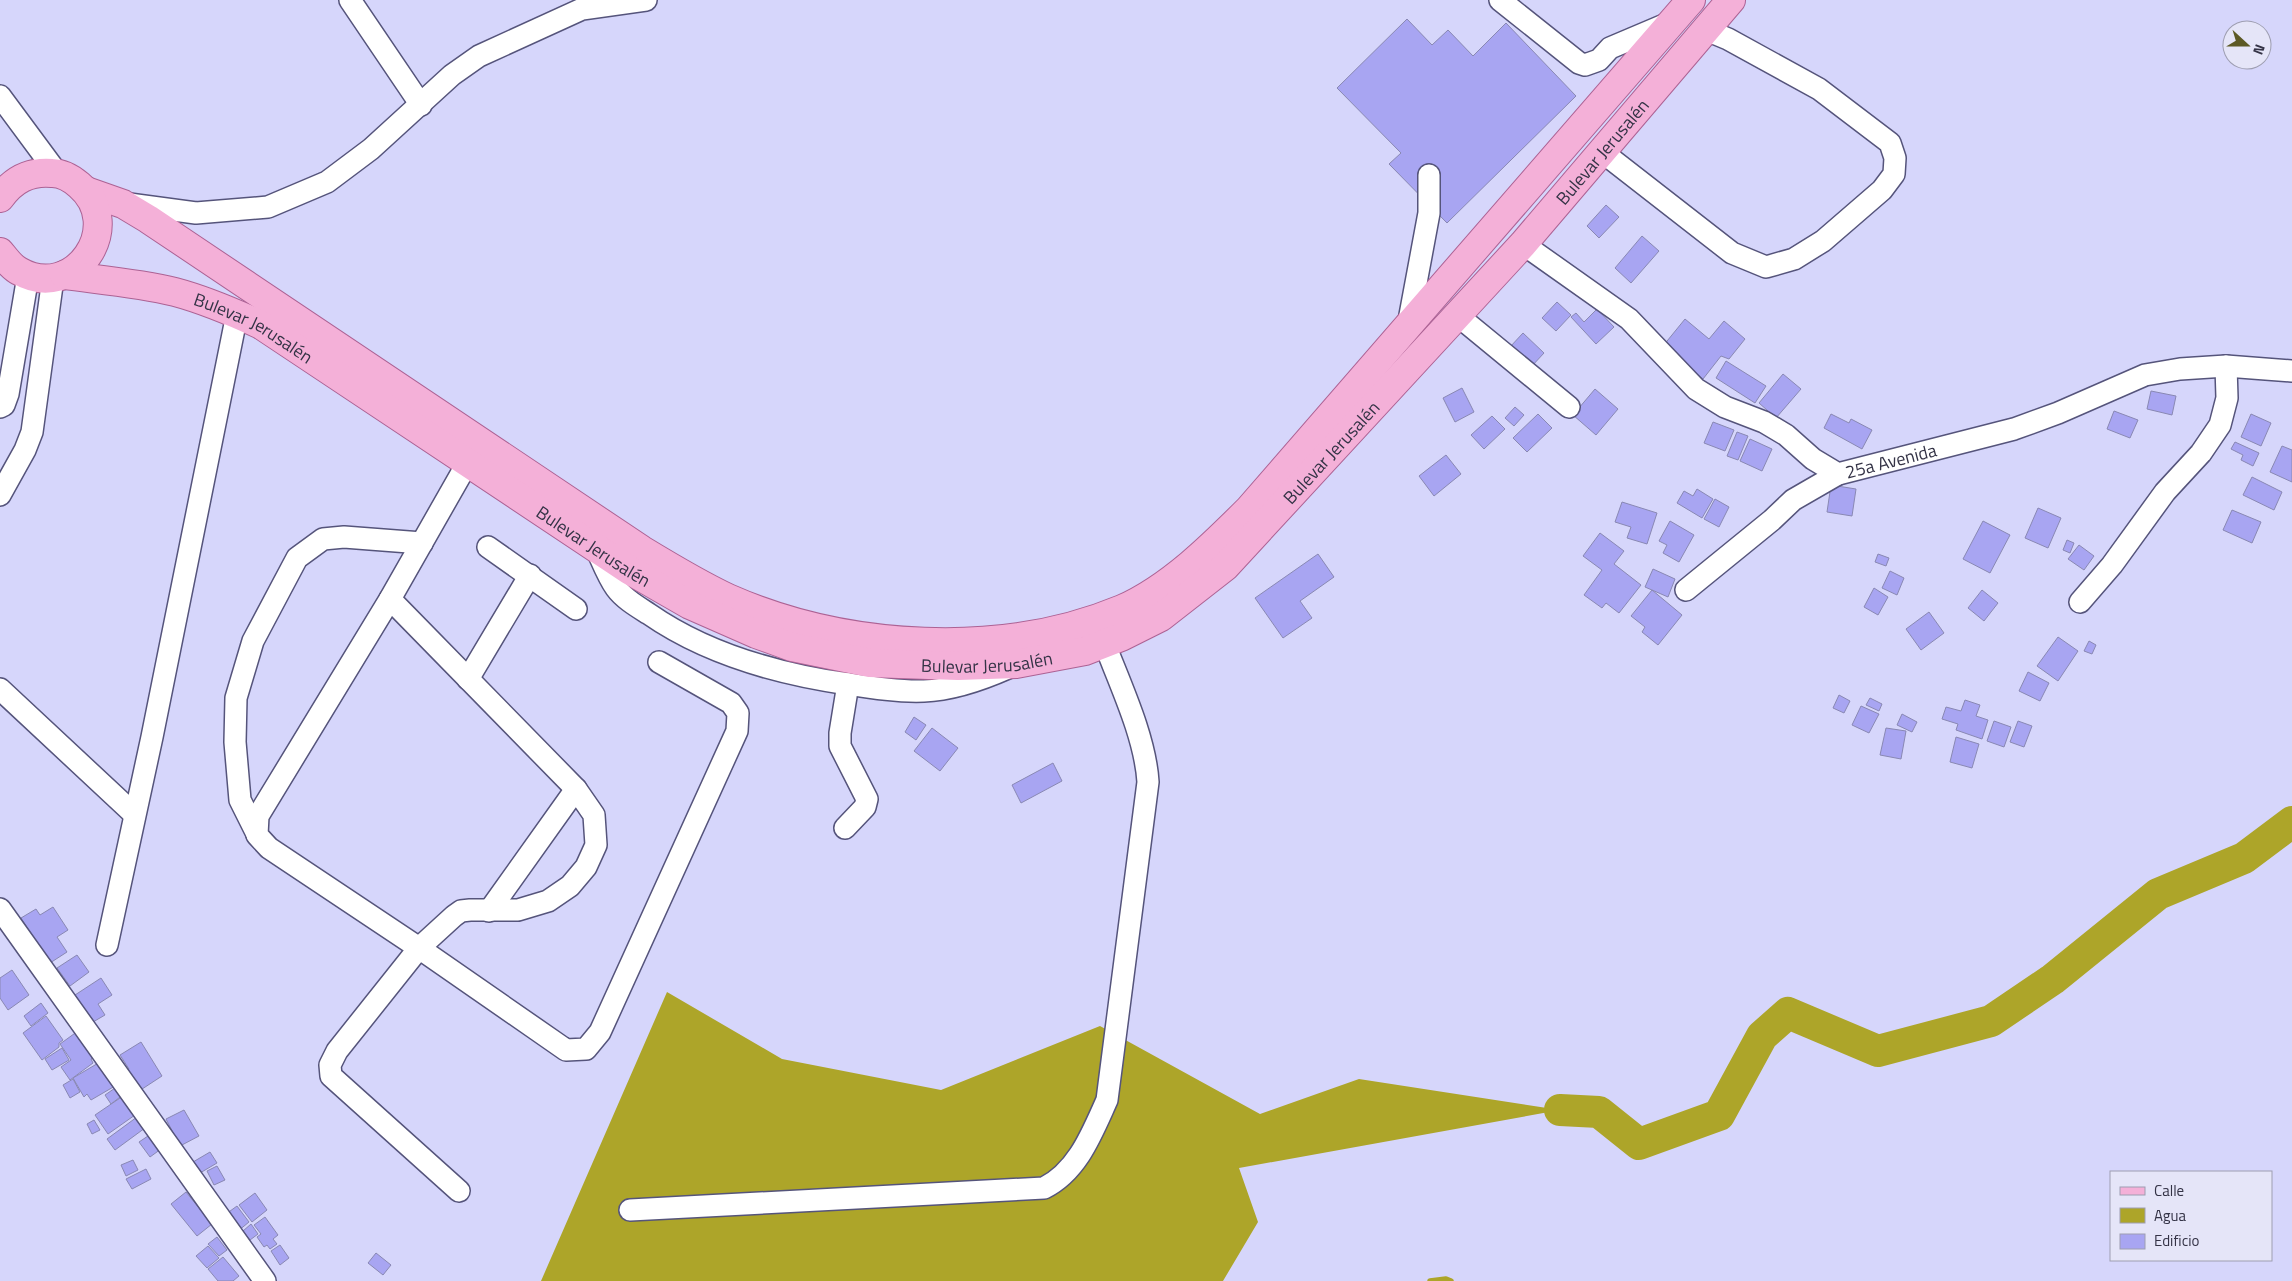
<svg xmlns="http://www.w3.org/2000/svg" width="2292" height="1281" viewBox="0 0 2292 1281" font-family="'Titillium Web',sans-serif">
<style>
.water{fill:#ada529}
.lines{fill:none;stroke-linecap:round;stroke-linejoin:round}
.stream{stroke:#ada529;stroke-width:5.5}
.river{stroke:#ada529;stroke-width:32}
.building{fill:#a8a5f2;stroke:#8988b3}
.minor-casing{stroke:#55547b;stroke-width:24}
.major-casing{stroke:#ac6294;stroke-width:30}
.minor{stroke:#fff;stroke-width:21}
.major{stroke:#f4b0d8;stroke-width:28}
.labels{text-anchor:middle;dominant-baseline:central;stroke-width:4;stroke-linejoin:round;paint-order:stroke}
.street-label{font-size:18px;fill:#343346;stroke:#e5e5f8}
</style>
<rect width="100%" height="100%" fill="#d6d6fb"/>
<polygon class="water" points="667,992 782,1059 941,1090 1100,1026 1260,1114 1359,1079 1560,1110 1239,1168 1258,1222 1223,1281 541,1281"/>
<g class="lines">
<polyline class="stream" points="1430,1281 1446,1279 1451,1281"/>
<polyline class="river" points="1560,1110 1599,1112 1639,1144 1719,1115 1762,1036 1788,1013 1878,1051 1991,1021 2053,979 2158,894 2244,858 2292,822"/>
</g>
<g class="building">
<polygon points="1407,19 1432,45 1448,30 1473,56 1506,23 1576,96 1447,223 1389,164 1401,153 1337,88"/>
<polygon points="1606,205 1619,217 1599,238 1587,226"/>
<polygon points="1642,236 1659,251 1631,283 1615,268"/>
<polygon points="1557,302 1571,315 1556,331 1542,318"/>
<polygon points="1597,309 1614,327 1596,344 1571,317 1576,313 1584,322"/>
<polygon points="1685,319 1709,339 1724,321 1745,339 1729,359 1721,356 1703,379 1663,346"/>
<polygon points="1523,333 1544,353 1531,367 1510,347"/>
<polygon points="1726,361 1766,386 1755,403 1716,378"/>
<polygon points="1783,374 1801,389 1776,418 1759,403"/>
<polygon points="1462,388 1474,412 1455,422 1443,398"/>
<polygon points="1595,389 1618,409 1596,435 1573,415"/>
<polygon points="2151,391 2176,396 2172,415 2147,409"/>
<polygon points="1515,407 1524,415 1514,426 1505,418"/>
<polygon points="2114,411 2138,420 2130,438 2107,429"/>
<polygon points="1538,414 1552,428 1527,452 1513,438"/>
<polygon points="1831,414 1849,423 1851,419 1872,430 1862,449 1824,428"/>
<polygon points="2251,414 2271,423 2261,446 2241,437"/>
<polygon points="1492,416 1505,429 1484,449 1471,435"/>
<polygon points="1713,422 1734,430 1725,451 1704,443"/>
<polygon points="1737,432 1748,436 1738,460 1727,456"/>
<polygon points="1750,439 1772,449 1762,471 1740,461"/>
<polygon points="2235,442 2259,453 2253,466 2241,460 2243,455 2231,449"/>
<polygon points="2282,446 2292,450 2292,482 2270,472"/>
<polygon points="1446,455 1461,474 1434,496 1419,476"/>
<polygon points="2252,477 2282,492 2274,510 2243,495"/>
<polygon points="1831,485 1856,489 1852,516 1827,512"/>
<polygon points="1697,489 1713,499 1702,518 1677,503 1684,491 1693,496"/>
<polygon points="1715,499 1729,507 1719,527 1704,519"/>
<polygon points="1622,502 1657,513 1647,544 1627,538 1631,527 1615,522"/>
<polygon points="2038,508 2061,518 2048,548 2025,538"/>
<polygon points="2232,510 2261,522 2252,543 2223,530"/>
<polygon points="1670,521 1694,535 1679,562 1663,553 1667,545 1659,541"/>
<polygon points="1983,521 2010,535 1990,573 1963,559"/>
<polygon points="1600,533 1624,551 1614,564 1641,585 1619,613 1606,603 1602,608 1584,595 1602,570 1583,556"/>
<polygon points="2067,540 2074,543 2070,553 2063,550"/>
<polygon points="2079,545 2094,556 2084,570 2068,559"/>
<polygon points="1318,554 1334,577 1300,601 1312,618 1283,638 1255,598"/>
<polygon points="1878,554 1889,558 1886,566 1875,562"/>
<polygon points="1653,569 1675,579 1668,597 1645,587"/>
<polygon points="1890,571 1904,578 1897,595 1882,588"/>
<polygon points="1874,588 1888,597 1878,615 1864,607"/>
<polygon points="1652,590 1682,615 1658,645 1642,632 1645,627 1631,616"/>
<polygon points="1982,590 1998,603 1984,621 1968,608"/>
<polygon points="1929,612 1944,633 1921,650 1906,629"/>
<polygon points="2058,637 2078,651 2058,681 2037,666"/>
<polygon points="2089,641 2096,645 2092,654 2084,651"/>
<polygon points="2028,672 2049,683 2040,701 2019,691"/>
<polygon points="1839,695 1850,701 1844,713 1833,708"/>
<polygon points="1870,698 1882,704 1879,711 1866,705"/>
<polygon points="1965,700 1980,705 1976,716 1988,720 1982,739 1956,730 1958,724 1942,719 1946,707 1961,711"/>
<polygon points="1861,706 1879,714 1869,733 1852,725"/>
<polygon points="1902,714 1917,722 1912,732 1897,725"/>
<polygon points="914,717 926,725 916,740 905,732"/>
<polygon points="1994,721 2011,727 2004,747 1987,741"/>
<polygon points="2018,721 2032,726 2024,747 2010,742"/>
<polygon points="932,728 958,748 940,771 914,751"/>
<polygon points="1886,728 1906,731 1901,759 1880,755"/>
<polygon points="1956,737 1979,744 1972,768 1950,762"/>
<polygon points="1053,763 1062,781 1021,803 1012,785"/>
<polygon points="53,907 68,930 57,937 67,952 50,963 21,918 36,909 40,915"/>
<polygon points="77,955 89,972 70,986 57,968"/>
<polygon points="12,970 29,995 8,1010 0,998 0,978"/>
<polygon points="101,978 112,995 98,1004 105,1015 93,1022 75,995"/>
<polygon points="41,1003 48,1013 31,1026 24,1016"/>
<polygon points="46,1016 63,1040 59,1043 59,1047 42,1060 23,1033"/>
<polygon points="78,1031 95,1056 91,1059 93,1063 70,1080 61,1067 71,1060 60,1044"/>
<polygon points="141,1042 162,1076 136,1093 123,1073 129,1069 120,1055"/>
<polygon points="62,1048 69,1060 52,1070 45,1059"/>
<polygon points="100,1062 115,1086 91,1100 87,1094 84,1097 73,1078"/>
<polygon points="73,1079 80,1092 70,1098 63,1085"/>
<polygon points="118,1086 124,1094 111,1104 105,1095"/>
<polygon points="123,1096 135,1115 108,1134 95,1115"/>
<polygon points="184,1110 199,1136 180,1146 166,1119"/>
<polygon points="137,1117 145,1128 115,1150 107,1139"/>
<polygon points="94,1120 100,1130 92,1134 87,1124"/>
<polygon points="151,1134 161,1149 150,1157 139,1142"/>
<polygon points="210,1152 217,1163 200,1173 193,1162"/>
<polygon points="133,1160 138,1170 126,1176 121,1165"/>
<polygon points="217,1166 225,1180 214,1185 207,1171"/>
<polygon points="146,1169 151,1179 132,1189 126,1179"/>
<polygon points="186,1192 212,1224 197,1236 171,1204"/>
<polygon points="255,1193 267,1210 252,1222 239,1205"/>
<polygon points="237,1206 249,1222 238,1231 226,1214"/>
<polygon points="265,1217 278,1235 273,1239 277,1244 270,1249 267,1245 264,1247 257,1237 261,1234 254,1225"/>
<polygon points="251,1224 258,1234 250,1240 243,1231"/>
<polygon points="217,1237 227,1250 219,1256 208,1244"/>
<polygon points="280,1245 289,1258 280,1265 271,1251"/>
<polygon points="208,1246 219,1258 207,1268 196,1256"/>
<polygon points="376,1253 391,1265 383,1275 368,1263"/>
<polygon points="223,1257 239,1276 233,1281 218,1281 208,1269"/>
</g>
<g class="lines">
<defs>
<g id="minor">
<polyline points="350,0 421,105"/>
<polyline points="1500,0 1579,63 1585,65 1599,60 1610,48 1669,23"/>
<polyline points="0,96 57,173"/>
<polyline points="1601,151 1732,253 1766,267 1794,259 1823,241 1882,190 1894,174 1895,158 1890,143 1819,89 1728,39 1704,29"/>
<polyline points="129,204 196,213 268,207 327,182 371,149 452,75 479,56 582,9 646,0"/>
<path id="s1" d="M1523 244 1629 319 1696 389 1725 407 1764 422 1786 435 1813 459 1838 474 2014 429 2058 413 2145 375 2180 369 2226 366 2292 371"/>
<polyline points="1457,315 1569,407"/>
<polyline points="1408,326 1429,213 1429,175"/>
<polyline points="0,407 4,405 8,394 28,276"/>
<polyline points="468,462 390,599 258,816 257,835 269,848 419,948 566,1050 586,1049 600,1032 737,731 738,713 731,703 659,662"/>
<polyline points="0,495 25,450 32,432 53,278"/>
<polyline points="488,547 576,609"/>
<path d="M596 548C602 561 608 577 616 588 624 599 638 607 649 614 708 655 778 674 848 684 873 688 899 692 924 691 953 690 981 680 1008 668"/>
<polyline points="1686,590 1772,520 1793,500 1838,474"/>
<polyline points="390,599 576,789 594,815 596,845 586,867 570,886 548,901 518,910 470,910 461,911 454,916 419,948 337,1051 330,1065 331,1076 459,1191"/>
<polyline points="2080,602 2112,565 2165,492 2201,453 2220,425 2227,398 2226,366"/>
<polyline points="468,679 530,575"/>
<polyline points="0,689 134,814"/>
<polyline points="845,828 865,807 867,799 840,746 840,733 848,684"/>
<polyline points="257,834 240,800 235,742 236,698 253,641 297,558 323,539 344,537 422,543"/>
<polyline points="0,909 265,1281"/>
<polyline points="489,911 576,789"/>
<polyline points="107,945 152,737 237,314"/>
<path d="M630 1210 1044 1188C1078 1171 1092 1133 1107 1100L1148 782C1145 733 1116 676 1099 629"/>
</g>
<g id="major">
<path d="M86 191 123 204 148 219 642 550C670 567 698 584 728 598 846 650 1002 659 1122 609 1170 588 1213 545 1249 509L1691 0"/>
<path d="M0 198C13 180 29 171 52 173 62 173 72 179 79 185 127 226 74 303 19 271 11 267 6 259 0 252"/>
<path id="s2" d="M64 275C101 280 139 283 175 292 205 300 233 312 261 325L629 570 690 605 756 634 792 647 870 663 958 666 1016 664 1085 651 1121 637 1161 617 1225 567 1523 244 1731 0"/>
</g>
</defs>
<use href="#minor" class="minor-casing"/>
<use href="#major" class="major-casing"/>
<use href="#minor" class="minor"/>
<use href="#major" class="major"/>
</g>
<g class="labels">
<g class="street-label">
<text stroke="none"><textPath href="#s2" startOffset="1849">Bulevar Jerusalén</textPath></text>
<text stroke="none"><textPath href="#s2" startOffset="199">Bulevar Jerusalén</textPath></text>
<text stroke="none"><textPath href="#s2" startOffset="1444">Bulevar Jerusalén</textPath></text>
<text stroke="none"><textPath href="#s1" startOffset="448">25a Avenida</textPath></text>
<text stroke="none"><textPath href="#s2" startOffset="604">Bulevar Jerusalén</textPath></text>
<text stroke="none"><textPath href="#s2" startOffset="1024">Bulevar Jerusalén</textPath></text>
</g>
</g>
<rect x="2110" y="1171" width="162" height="90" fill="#e5e5f8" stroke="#9e9eb1"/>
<rect x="2120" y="1187" width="25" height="8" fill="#f4b0d8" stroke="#9e9eb1"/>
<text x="2154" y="1196" font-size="15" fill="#343346">Calle</text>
<rect x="2120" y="1208" width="25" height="15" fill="#ada529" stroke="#9e9eb1"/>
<text x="2154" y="1221" font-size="15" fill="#343346">Agua</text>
<rect x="2120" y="1234" width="25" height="15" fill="#a8a5f2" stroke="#9e9eb1"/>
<text x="2154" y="1246" font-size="15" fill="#343346">Edificio</text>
<g transform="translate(2247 45) rotate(111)"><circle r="24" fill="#e5e5f8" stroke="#9e9eb1"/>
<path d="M0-4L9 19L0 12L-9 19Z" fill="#5c5925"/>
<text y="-8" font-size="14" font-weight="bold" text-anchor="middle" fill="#343346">N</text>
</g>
</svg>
